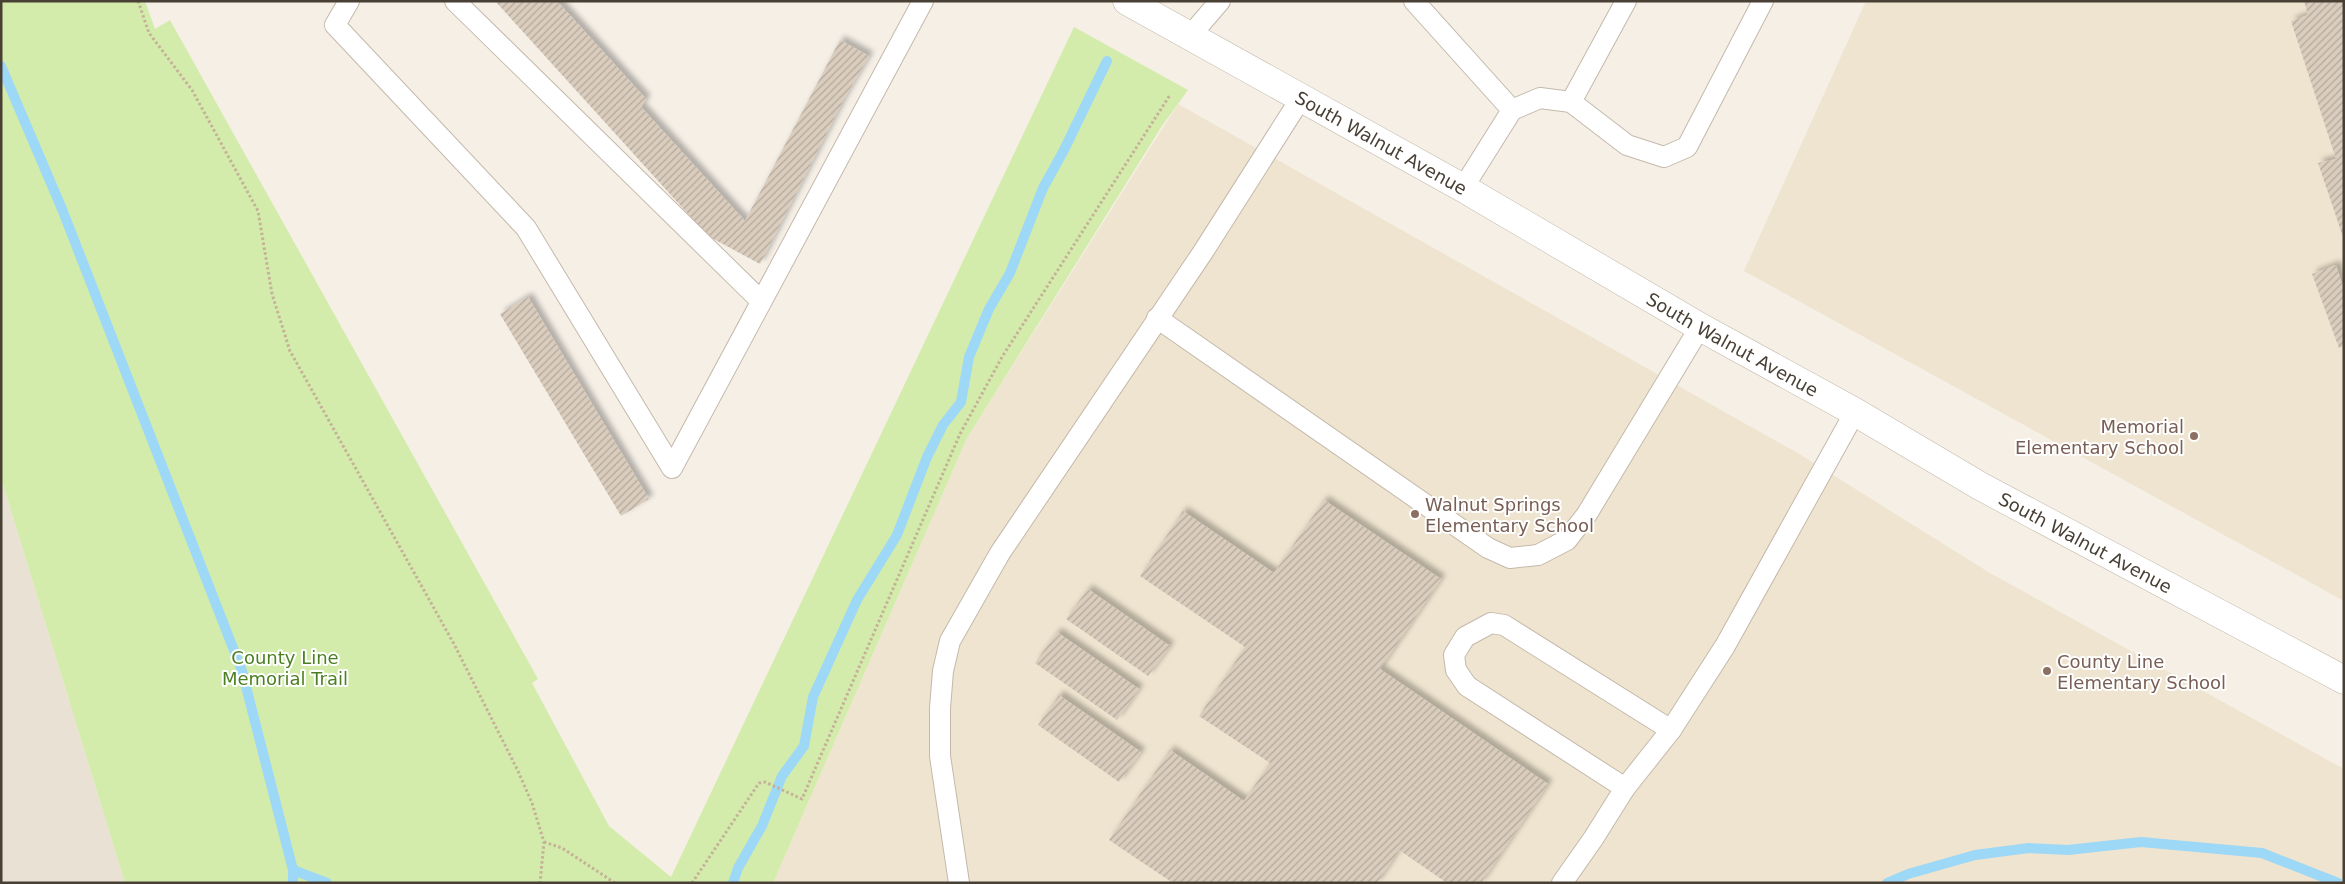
<svg xmlns="http://www.w3.org/2000/svg" width="2345" height="884" viewBox="0 0 2345 884" font-family="'DejaVu Sans',sans-serif">
<style>
.residential{fill:#e9e1d4}
.education{fill:#efe4cf}
.park{fill:#d4ecab}
.lines{fill:none;stroke-linecap:round;stroke-linejoin:round}
.stream{stroke:#9dd8f7;stroke-width:10}
.building{fill:url(#building-hatch);filter:url(#shadow)}
.service-casing{stroke:#c4b9ab;stroke-width:22}
.tertiary-casing{stroke:#c4b9ab;stroke-width:29}
.path{stroke:#c4b198;stroke-width:3;stroke-dasharray:2.5 2.5;stroke-linecap:butt}
.service{stroke:#fff;stroke-width:20}
.tertiary{stroke:#fff;stroke-width:28}
.education-dot{fill:#8d6e63;stroke:#fff;stroke-width:2}
.labels{text-anchor:middle;dominant-baseline:central;stroke-width:4;stroke-linejoin:round;paint-order:stroke}
.street-label{font-size:18px;fill:#483f35;stroke:#fff}
.education-label{font-size:18px;fill:#785e54;stroke:#fff;text-anchor:start}
.park-label{font-size:18px;fill:#4c7f22;stroke:#fff}
</style>
<defs>
<pattern id="building-hatch" width="6" height="6" patternUnits="userSpaceOnUse" patternTransform="scale(1.25)"><rect width="6" height="6" fill="#dacdbe"/><path d="M-1 1l2-2M0 6l6-6M5 7l2-2" fill="none" stroke="#b3a89b"/></pattern>
<filter id="shadow"><feDropShadow dx="4.5" dy="-4.5" stdDeviation="2.5" flood-color="#0004"/></filter>
</defs>
<rect width="100%" height="100%" fill="#f5efe6"/>
<polygon class="residential" points="1,478 125,883 1,883"/>
<g class="education">
<polygon points="1866,1 2344,1 2344,601 1744,271"/>
<polygon points="1178,104 1801,455 1990,573 2344,769 2344,883 773,883 967,438"/>
</g>
<polygon class="park" points="1,1 145,1 155,29 170,20 538,679 532,683 609,826 671,877 1074,27 1188,90 1162,126 967,438 773,883 125,883 1,478"/>
<g class="lines">
<g class="stream">
<polyline points="1,66 62,209 242,671 293,870 293,883"/>
<polyline points="293,870 327,883"/>
<polyline points="733,883 738,868 762,826 782,776 804,746 813,697 857,600 897,535 927,457 943,425 961,402 969,357 989,309 1010,273 1043,188 1064,150 1107,61"/>
<polyline points="1887,883 1908,874 1975,855 2029,848 2068,850 2141,842 2262,853 2338,883"/>
</g>
</g>
<g class="building">
<polygon points="495,1 557,1 646,99 641,107 745,221 840,40 869,56 844,99 760,264 708,236"/>
<polygon points="2304,1 2344,1 2344,240 2318,163 2336,159 2291,21 2308,15"/>
<polygon points="2336,265 2342,284 2344,283 2344,346 2339,348 2312,274"/>
<polygon points="528,297 649,499 621,516 500,314"/>
<polygon points="1324,500 1441,579 1380,669 1548,784 1481,883 1447,883 1399,850 1377,883 1173,883 1109,840 1170,750 1244,801 1270,763 1199,716 1245,647 1140,576 1183,511 1274,573"/>
<polygon points="1088,589 1170,646 1148,676 1066,619"/>
<polygon points="1057,632 1139,689 1117,720 1035,663"/>
<polygon points="1059,695 1141,752 1119,782 1038,725"/>
</g>
<g class="lines">
<defs>
<g id="service">
<polyline points="349,1 335,25 526,228 672,468 923,1"/>
<polyline points="455,1 761,301"/>
<polyline points="1414,1 1512,110 1463,188"/>
<polyline points="1190,36 1220,1"/>
<polyline points="1571,102 1626,1"/>
<polyline points="1512,110 1540,98 1571,102 1627,145 1664,157 1687,147 1763,1"/>
<polyline points="1157,318 1488,548 1510,558 1538,555 1567,540 1587,514 1700,327"/>
<polyline points="1625,788 1467,686 1456,670 1454,655 1465,637 1491,623 1504,625 1671,730"/>
<polyline points="959,883 940,756 940,708 943,671 950,641 1000,553 1203,252 1301,98"/>
<polyline points="1562,883 1593,839 1625,788 1671,730 1725,646 1855,412"/>
</g>
<g id="tertiary">
<path id="s1" d="M1127 1 1463 188 1700 327 1855 412 1980 486 2344 680"/>
</g>
</defs>
<use href="#service" class="service-casing"/>
<use href="#tertiary" class="tertiary-casing"/>
<g class="path">
<polyline points="138,1 149,33 192,90 258,211 272,294 290,351 454,644 518,771 532,803 544,842 540,883"/>
<polyline points="544,842 562,848 615,883"/>
<polyline points="692,883 759,783 765,782 802,799 960,434 1002,357 1170,95"/>
</g>
<use href="#service" class="service"/>
<use href="#tertiary" class="tertiary"/>
</g>
<g class="education-dot">
<circle cx="2194" cy="436" r="5"/>
<circle cx="1415" cy="514" r="5"/>
<circle cx="2047" cy="671" r="5"/>
</g>
<g class="labels">
<g class="street-label">
<text stroke="none"><textPath href="#s1" startOffset="291">South Walnut Avenue</textPath></text>
<text stroke="none"><textPath href="#s1" startOffset="696">South Walnut Avenue</textPath></text>
<text stroke="none"><textPath href="#s1" startOffset="1101">South Walnut Avenue</textPath></text>
</g>
<g class="education-label">
<text x="2184" y="426" text-anchor="end">Memorial<tspan x="2184" dy="21">Elementary School</tspan></text>
<text x="1425" y="504">Walnut Springs<tspan x="1425" dy="21">Elementary School</tspan></text>
<text x="2057" y="661">County Line<tspan x="2057" dy="21">Elementary School</tspan></text>
</g>
<g class="park-label">
<text x="285" y="657">County Line<tspan x="285" dy="21">Memorial Trail</tspan></text>
</g>
</g>
<rect width="2345" height="884" fill="none" stroke="#483f35" stroke-width="5"/>
</svg>
